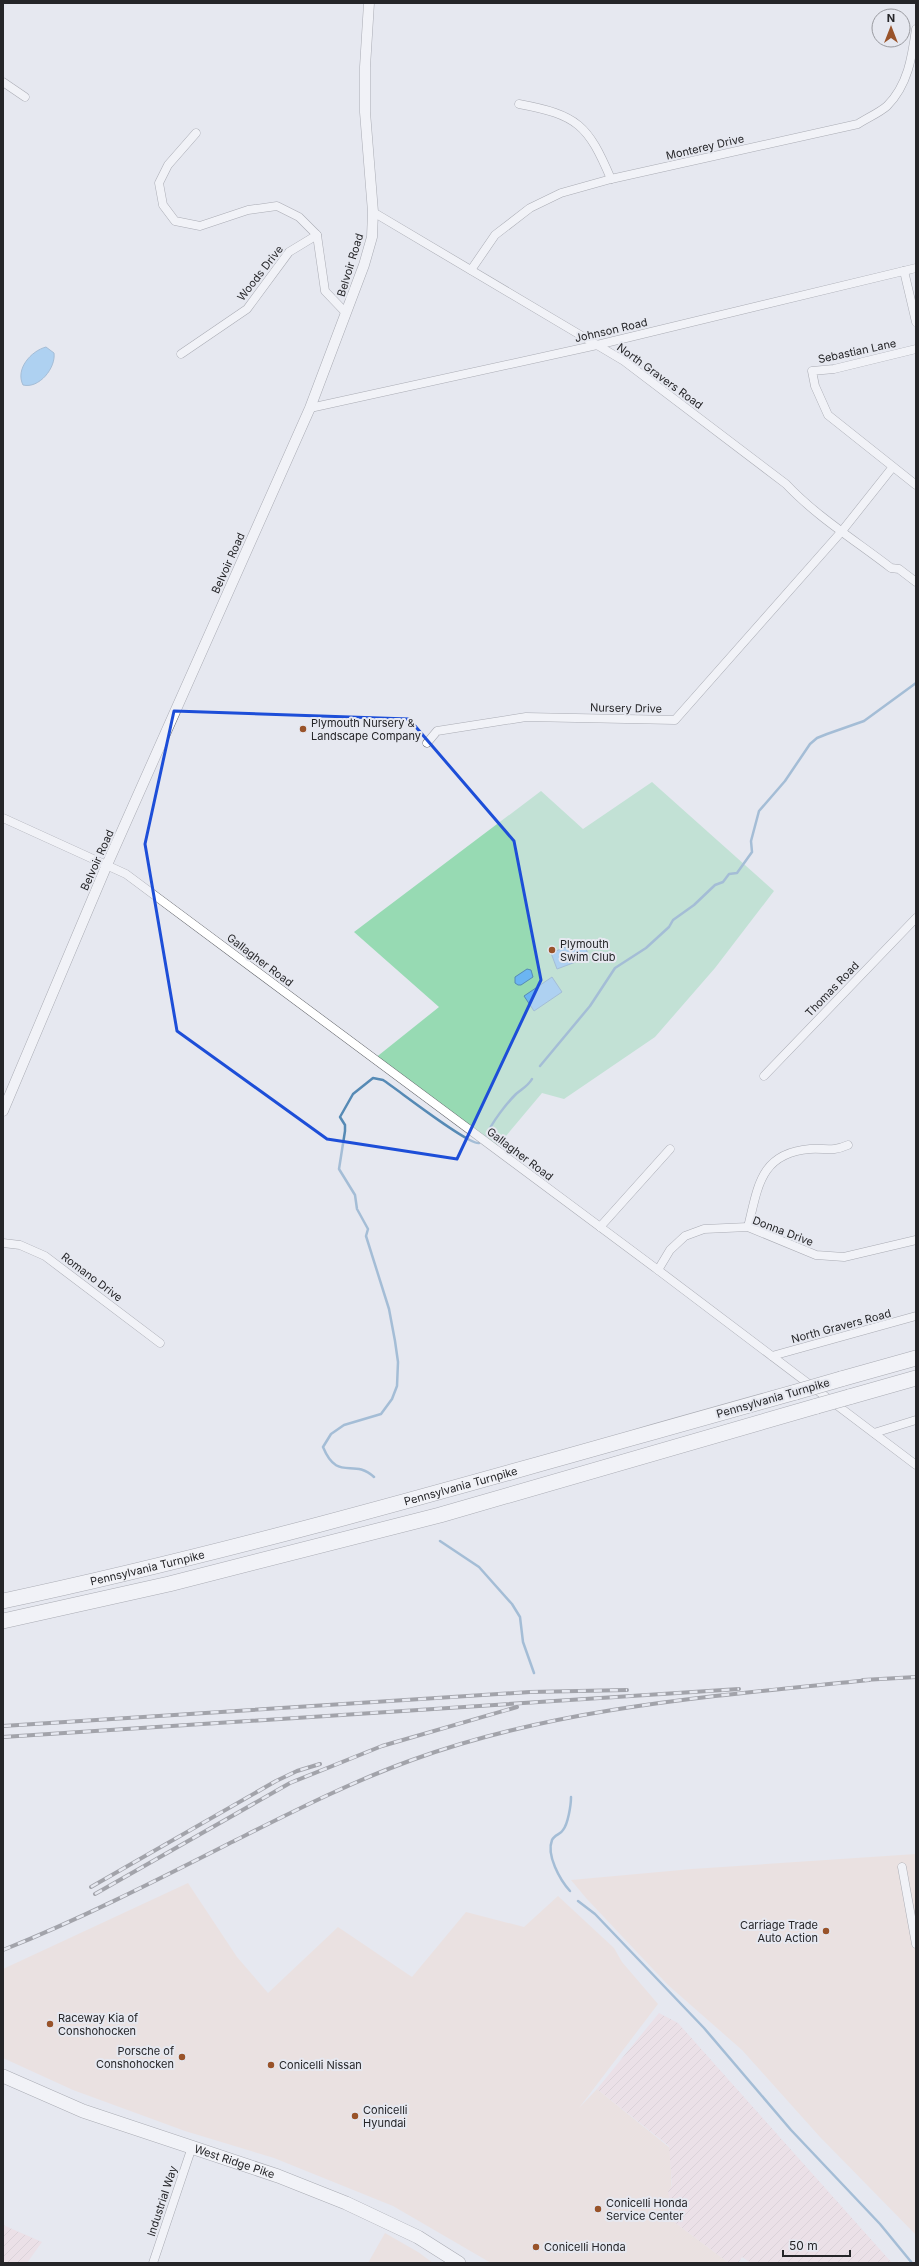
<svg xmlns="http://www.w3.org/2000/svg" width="919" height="2266" viewBox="0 0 919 2266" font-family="Inter,sans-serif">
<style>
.commercial{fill:#f0dace}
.industrial{fill:url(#industrial-furrows)}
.green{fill:#97dab3}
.water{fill:#6bb5f2;stroke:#568ab5}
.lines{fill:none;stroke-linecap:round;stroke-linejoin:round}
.stream{stroke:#568ab5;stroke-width:2.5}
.minor-casing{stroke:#62646a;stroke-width:9}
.tertiary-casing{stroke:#62646a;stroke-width:11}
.primary-casing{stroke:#62646a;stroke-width:14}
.motorway-casing{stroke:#62646a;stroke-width:16}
.minor{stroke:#fff;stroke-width:8}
.tertiary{stroke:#fff;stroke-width:10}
.primary{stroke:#fff;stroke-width:13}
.motorway{stroke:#fff;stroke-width:15}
.rail-casing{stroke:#505155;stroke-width:4}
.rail{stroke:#e6e8f0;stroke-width:2.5;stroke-dasharray:8;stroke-linecap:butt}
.motorway-bridge-casing{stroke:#62646a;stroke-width:16;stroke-linecap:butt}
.motorway-bridge{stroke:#fff;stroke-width:15}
.marked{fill:none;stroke:#1d4ed8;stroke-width:3;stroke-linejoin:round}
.poi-dot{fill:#99532a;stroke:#e6e8f0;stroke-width:1.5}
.labels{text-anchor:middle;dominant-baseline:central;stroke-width:4;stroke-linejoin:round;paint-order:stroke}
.street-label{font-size:11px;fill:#252528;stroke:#e6e8f0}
.poi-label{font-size:11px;fill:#252528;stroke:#e6e8f0;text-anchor:start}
</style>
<defs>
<pattern id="industrial-furrows" width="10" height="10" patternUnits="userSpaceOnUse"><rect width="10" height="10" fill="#f2d7db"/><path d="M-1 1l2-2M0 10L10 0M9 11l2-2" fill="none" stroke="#cfb8bc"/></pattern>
</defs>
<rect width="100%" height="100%" fill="#e6e8f0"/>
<g class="commercial">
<polygon points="916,1854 916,2235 820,2137 742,2050 668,1985 586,1898 571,1880 692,1869"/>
<polygon points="188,1883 237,1957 268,1993 338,1927 412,1977 466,1912 524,1927 558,1896 614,1948 622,1962 658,2004 579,2108 597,2089 670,2148 673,2221 729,2263 491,2263 393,2206 274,2158 185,2131 73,2090 3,2058 3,1969"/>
<polygon points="385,2233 418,2252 433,2263 368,2263"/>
</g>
<g class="industrial">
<polygon points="659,2013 678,2023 892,2263 751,2263 742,2257 738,2263 729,2263 673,2221 668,2192 672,2185 669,2146 597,2089"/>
<polygon points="3,2225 42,2242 27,2263 3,2263"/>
</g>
<polygon class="green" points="652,782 774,891 715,968 655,1037 564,1099 542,1093 495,1149 374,1059 439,1007 354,932 541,791 583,829"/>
<g class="water">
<path d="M46 347 54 353C56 368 39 389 23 385 15 369 31 351 46 347Z"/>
<polygon points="583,940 589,957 557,969 551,953"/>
<polygon points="527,969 531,970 533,977 521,985 518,985 515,983 515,977"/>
<polygon points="552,977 562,992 534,1011 524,996"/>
</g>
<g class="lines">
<g class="stream">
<polyline points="540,1066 590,1006 615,968 646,948 669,927 673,920 694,905 715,885 723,882 729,874 737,873 752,852 751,841 759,811 785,781 810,744 817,738 827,734 864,721 916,683"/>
<path d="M487 1135C491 1123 507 1103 516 1094 522 1089 528 1086 532 1079"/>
<path d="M374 1477C353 1457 338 1483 323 1447L331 1434 344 1425 381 1414 392 1399 397 1386 398 1362 395 1341 389 1309 366 1236 368 1229 357 1209 355 1195 339 1169 345 1131V1125L340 1117 353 1094 373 1078 383 1080C397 1089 468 1145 479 1143"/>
<polyline points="440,1541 479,1567 512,1604 520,1617 523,1642 534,1673"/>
<path d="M570 1891C560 1880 546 1855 552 1840 554 1835 561 1834 563 1830 568 1824 571 1805 571 1797"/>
<polyline points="578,1901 595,1914 704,2028 791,2130 880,2224 912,2263"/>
</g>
<defs>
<g id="minor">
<polyline points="3,82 25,97"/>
<path d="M519 104C578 115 588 125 611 179"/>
<polyline points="196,133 168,165 159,183 163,205 175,221 200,226 248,210 277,206 299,217 317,235 325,291 346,313"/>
<path d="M373 212 624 361 786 484C816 516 856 541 891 568L899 569 916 582"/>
<path d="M471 270 495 235 530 208 561 193 611 179 858 124C867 118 879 113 887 106 908 85 912 57 916 29"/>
<polyline points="904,271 916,322"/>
<polyline points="916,349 834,369 812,371 815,386 828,415 916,485"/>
<polyline points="181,354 247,309 289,252 317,235"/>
<polyline points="310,408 597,345 916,268"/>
<polyline points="427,743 437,731 526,717 675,720 842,531 892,468"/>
<polyline points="3,818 126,874 658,1270 916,1465"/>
<polyline points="764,1076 916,918"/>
<polyline points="600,1227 670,1149"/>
<path d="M748 1227C758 1187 760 1153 810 1149 826 1148 832 1152 848 1145"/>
<polyline points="3,1243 20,1245 45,1256 160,1343"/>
<polyline points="658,1270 670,1250 685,1236 704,1229 748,1227 816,1255 844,1257 916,1240"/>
<polyline points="772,1356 916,1316"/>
<polyline points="874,1433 916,1420"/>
<polyline points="902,1867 916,1944"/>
<polyline points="153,2263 192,2147"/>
</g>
<polyline id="tertiary" points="3,1111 106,867 310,408 364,265 372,237 373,212 365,112 365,67 369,3"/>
<g id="primary">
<path id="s1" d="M3 2076 83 2111 278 2176 346 2203 418 2237 459 2263"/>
</g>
<g id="motorway">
<polyline points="841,1379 916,1358"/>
<polyline points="849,1397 916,1378"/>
<path id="s2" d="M3 1601C270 1544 533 1465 796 1392"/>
<polyline points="3,1621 169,1584 440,1515 817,1406"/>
</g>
</defs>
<use href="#minor" class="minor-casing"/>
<use href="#tertiary" class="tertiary-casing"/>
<use href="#primary" class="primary-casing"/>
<use href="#motorway" class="motorway-casing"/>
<use href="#minor" class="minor"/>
<use href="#tertiary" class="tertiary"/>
<use href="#primary" class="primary"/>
<use href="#motorway" class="motorway"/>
<defs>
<g id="rail">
<polyline points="863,1680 916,1677"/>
<polyline points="3,1726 530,1692 627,1690"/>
<polyline points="3,1737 739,1689"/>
<polyline points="91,1887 276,1781 297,1771 320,1764"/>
<polyline points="95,1894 290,1783 382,1746 517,1707"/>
<path d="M3 1950C83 1918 159 1879 236 1840 294 1811 351 1782 412 1760 558 1707 715 1696 869 1680"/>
</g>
</defs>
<use href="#rail" class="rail-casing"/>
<use href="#rail" class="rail"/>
<defs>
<g id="motorway-bridge">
<polyline points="796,1392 841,1379"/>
<polyline points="817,1406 849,1397"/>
</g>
</defs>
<use href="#motorway-bridge" class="motorway-bridge-casing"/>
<use href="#motorway-bridge" class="motorway-bridge"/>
</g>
<path d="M0 0H919V2266H0ZM174 711 409 719 514 841 541 980 457 1159 327 1139 177 1031 145 844Z" fill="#e6e8f0" fill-opacity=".55" fill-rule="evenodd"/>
<path class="marked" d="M174 711 409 719 514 841 541 980 457 1159 327 1139 177 1031 145 844Z"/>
<g class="poi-dot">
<circle cx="303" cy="729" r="4"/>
<circle cx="552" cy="950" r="4"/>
<circle cx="826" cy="1931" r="4"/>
<circle cx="50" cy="2024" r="4"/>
<circle cx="182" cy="2057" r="4"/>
<circle cx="271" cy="2065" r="4"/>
<circle cx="355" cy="2116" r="4"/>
<circle cx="598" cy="2209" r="4"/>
<circle cx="536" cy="2247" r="4"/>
</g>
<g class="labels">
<g class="street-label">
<text transform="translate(705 147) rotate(-13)">Monterey Drive</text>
<text transform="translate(350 265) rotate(-73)">Belvoir Road</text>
<text transform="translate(260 273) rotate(-52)">Woods Drive</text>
<text transform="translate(611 330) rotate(-13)">Johnson Road</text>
<text transform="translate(857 351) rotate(-12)">Sebastian Lane</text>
<text transform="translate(660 376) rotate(36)">North Gravers Road</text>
<text transform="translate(228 563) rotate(-66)">Belvoir Road</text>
<text transform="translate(626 708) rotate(1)">Nursery Drive</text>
<text transform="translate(97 860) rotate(-66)">Belvoir Road</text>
<text transform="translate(260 960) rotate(37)">Gallagher Road</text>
<text transform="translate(832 989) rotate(-46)">Thomas Road</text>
<text transform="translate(520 1154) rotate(37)">Gallagher Road</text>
<text transform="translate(783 1231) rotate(21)">Donna Drive</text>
<text transform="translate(92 1277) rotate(37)">Romano Drive</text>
<text transform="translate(841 1326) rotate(-15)">North Gravers Road</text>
<text transform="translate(773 1398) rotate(-16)">Pennsylvania Turnpike</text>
<text stroke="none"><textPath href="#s2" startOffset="472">Pennsylvania Turnpike</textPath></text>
<text stroke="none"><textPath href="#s2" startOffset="148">Pennsylvania Turnpike</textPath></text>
<text stroke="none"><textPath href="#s1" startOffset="247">West Ridge Pike</textPath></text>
<text transform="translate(162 2201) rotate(-72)">Industrial Way</text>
</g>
<g class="poi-label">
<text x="311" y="723">Plymouth Nursery &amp;<tspan x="311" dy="13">Landscape Company</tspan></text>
<text x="560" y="944">Plymouth<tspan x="560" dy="13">Swim Club</tspan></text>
<text x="818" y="1925" text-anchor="end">Carriage Trade<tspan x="818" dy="13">Auto Action</tspan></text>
<text x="58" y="2018">Raceway Kia of<tspan x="58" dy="13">Conshohocken</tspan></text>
<text x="174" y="2051" text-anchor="end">Porsche of<tspan x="174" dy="13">Conshohocken</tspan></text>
<text x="279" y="2065">Conicelli Nissan</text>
<text x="363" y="2110">Conicelli<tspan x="363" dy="13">Hyundai</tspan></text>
<text x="606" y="2203">Conicelli Honda<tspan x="606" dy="13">Service Center</tspan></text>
<text x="544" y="2247">Conicelli Honda</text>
</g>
</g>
<rect width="919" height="2266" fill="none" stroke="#252528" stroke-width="8"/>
<g transform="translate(891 28)"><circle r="19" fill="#e6e8f0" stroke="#999aa0"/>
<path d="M0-3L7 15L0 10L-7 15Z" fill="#99532a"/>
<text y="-6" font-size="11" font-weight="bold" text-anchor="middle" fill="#252528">N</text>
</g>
<path d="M783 2250v6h67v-6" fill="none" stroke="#252528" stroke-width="2"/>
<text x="789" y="2250" font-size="12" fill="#252528" stroke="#e6e8f0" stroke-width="3" paint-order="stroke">50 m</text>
</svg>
